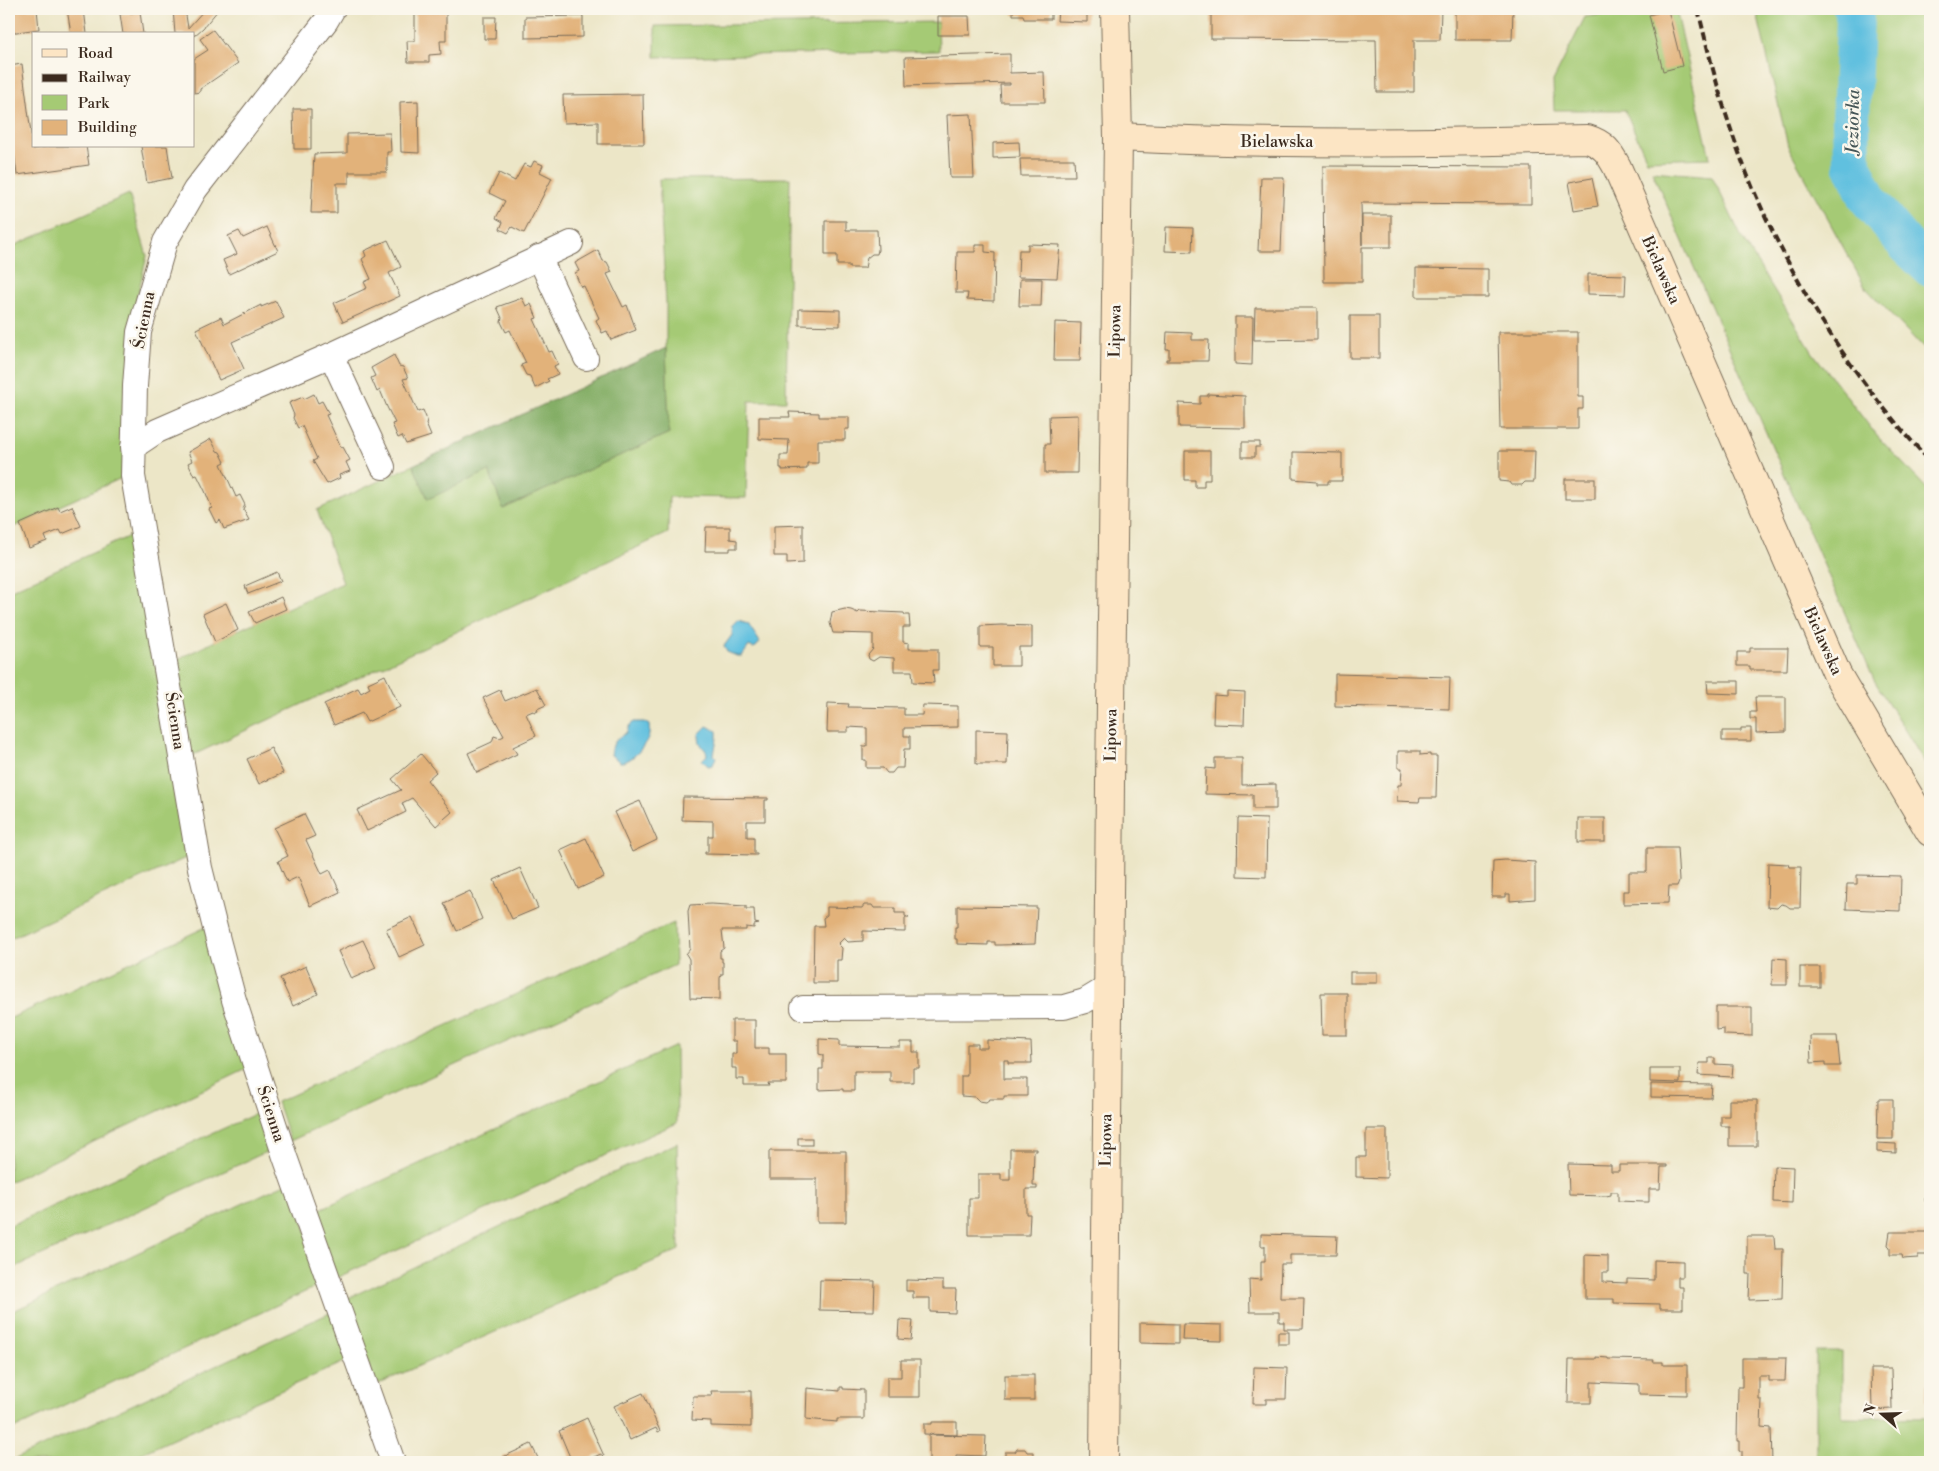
<svg xmlns="http://www.w3.org/2000/svg" width="1939" height="1471" viewBox="0 0 1939 1471" font-family="'Libre Bodoni',serif">
<style>
.green{fill:#a5ca74;stroke:#707a49}
.forest{fill:#84ae66;stroke:#606c42}
.water{fill:#61c0df;stroke:#4e757e}
.lines{fill:none;stroke-linecap:round;stroke-linejoin:round}
.river{stroke:#61c0df;stroke-width:38}
.building{fill:#e2b27a}
.street-casing{stroke:#796c59;stroke-width:26}
.secondary-casing{stroke:#796c59;stroke-width:30}
.street{stroke:#fff;stroke-width:24}
.secondary{stroke:#fce5c4;stroke-width:28}
.rail{stroke:#3b2a1e;stroke-width:4;stroke-dasharray:8 4;stroke-linecap:butt}
.labels{text-anchor:middle;dominant-baseline:central;stroke-width:5;stroke-linejoin:round;paint-order:stroke}
.street-label{font-size:16px;fill:#3b2a1e;stroke:#fbf7ec}
.water-label{font-size:18px;font-style:italic;fill:#465758;stroke:#fbf7ec}
</style>
<rect width="100%" height="100%" fill="#fbf7ec"/>
<filter id="ink" filterUnits="userSpaceOnUse"><feTurbulence type="fractalNoise" baseFrequency=".02" numOctaves="2"/><feDisplacementMap in="SourceGraphic" scale="10" xChannelSelector="R" yChannelSelector="G"/><feConvolveMatrix kernelMatrix="1 2 1 2 8 2 1 2 1" color-interpolation-filters="sRGB"/></filter>
<filter id="wash" filterUnits="userSpaceOnUse"><feTurbulence type="fractalNoise" baseFrequency=".0096" numOctaves="4" result="noise"/><feDisplacementMap in="SourceGraphic" scale="20" xChannelSelector="R" yChannelSelector="G"/><feGaussianBlur stdDeviation="1.12" result="paint"/><feColorMatrix in="noise" values="0 0 0 0 0 0 0 0 0 0 0 0 0 0 0 0 0 1.4 0 .05"/><feComposite in="paint" operator="in"/></filter>
<g filter="url(#wash)">
<rect width="100%" height="100%" fill="#ece6c7"/>
<g class="green">
<polygon points="1646,9 1676,9 1710,158 1647,160 1625,110 1554,110 1553,81 1585,17"/>
<polygon points="1756,9 1930,9 1930,355 1865,287 1788,146"/>
<polygon points="938,22 939,51 655,57 655,26"/>
<polygon points="1652,171 1712,176 1742,238 1813,353 1877,436 1930,492 1930,771 1874,680"/>
<polygon points="790,178 786,401 749,401 746,498 669,497 668,533 189,757 172,662 238,630 343,583 317,510 413,465 428,498 489,471 503,509 669,433 666,348 666,303 659,179"/>
<polygon points="129,194 147,256 131,322 126,476 9,529 9,248"/>
<polygon points="134,534 190,856 9,939 9,591"/>
<polygon points="674,923 675,965 290,1141 277,1102"/>
<polygon points="206,927 249,1068 9,1182 9,1019"/>
<polygon points="676,1046 677,1123 336,1278 314,1212"/>
<polygon points="264,1110 277,1147 9,1270 9,1226"/>
<polygon points="677,1143 679,1250 376,1385 344,1300"/>
<polygon points="289,1182 324,1283 9,1431 9,1313"/>
<polygon points="334,1311 351,1359 122,1462 9,1462"/>
<polygon points="1816,1351 1842,1351 1842,1417 1930,1418 1930,1462 1816,1462"/>
</g>
<polygon class="forest" points="666,348 669,433 503,509 489,471 428,499 413,465"/>
<g class="water">
<polygon points="738,621 748,624 760,642 756,647 753,648 749,646 742,656 737,656 727,652 724,646 732,635 733,626"/>
<path d="M634 722H644L649 725C649 728 650 731 649 734 647 744 632 763 620 762L611 755C611 744 617 738 626 733L629 726Z"/>
<path d="M707 726 717 731C718 740 715 747 714 755L716 757 713 765 708 766 702 760 707 755 706 751C701 745 699 743 699 734Z"/>
</g>
<g class="lines">
<polyline class="river" points="1852,9 1855,19 1851,120 1852,164 1868,199 1907,246 1930,268"/>
</g>
<g id="blocks">
<g class="building">
<polygon points="9,9 37,9 39,29 9,33"/>
<polygon points="67,9 84,9 87,34 71,34"/>
<polygon points="173,9 185,9 188,28 205,9 219,9 203,28 194,36 194,34 175,34"/>
<polygon points="415,9 446,9 446,41 440,41 441,54 429,55 429,62 408,62 407,41 415,41"/>
<polygon points="1013,9 1051,9 1051,19 1024,19 1023,15 1013,15"/>
<polygon points="1058,9 1087,9 1087,22 1057,21"/>
<polygon points="1211,9 1441,9 1440,40 1414,40 1414,92 1377,92 1376,40 1211,39"/>
<polygon points="1455,9 1513,9 1512,40 1455,40"/>
<polygon points="1668,10 1682,66 1663,71 1649,15"/>
<polygon points="140,12 143,34 123,34 120,14"/>
<polygon points="583,16 583,37 525,38 525,17"/>
<polygon points="938,16 969,16 970,35 938,35"/>
<polygon points="484,17 496,17 495,39 484,39"/>
<polygon points="213,30 238,63 200,89 200,92 194,93 194,59 208,50 200,39"/>
<polygon points="1010,54 1010,73 1044,72 1045,102 1001,102 1000,85 1010,85 1010,83 906,86 905,57"/>
<polygon points="22,64 33,149 51,146 86,146 89,165 17,175 9,112 9,66"/>
<polygon points="643,94 644,144 598,144 598,122 564,123 563,95"/>
<polygon points="418,101 419,153 401,152 400,102"/>
<polygon points="293,109 311,109 311,149 294,149"/>
<polygon points="971,114 974,178 950,178 947,115"/>
<polygon points="390,133 391,152 387,152 387,172 349,172 349,183 337,183 337,213 311,213 314,154 347,153 347,134"/>
<polygon points="1019,142 1020,157 993,158 993,143"/>
<polygon points="141,146 167,146 172,178 147,183"/>
<polygon points="1020,159 1074,159 1075,176 1021,176"/>
<polygon points="534,161 543,165 540,172 552,178 524,233 512,227 508,233 500,229 503,222 496,218 505,201 489,193 499,173 515,181 524,164 531,167"/>
<polygon points="1323,166 1531,167 1531,204 1361,203 1362,245 1362,215 1391,215 1391,247 1362,247 1362,282 1324,282"/>
<polygon points="1261,177 1284,177 1281,251 1258,251"/>
<polygon points="1592,178 1598,206 1574,210 1569,182"/>
<polygon points="825,221 846,221 846,230 877,230 878,250 877,254 872,254 867,258 865,268 849,268 849,265 837,265 837,255 825,255"/>
<polygon points="267,227 278,251 229,274 223,260 237,254 228,236 239,231 243,238"/>
<polygon points="1166,227 1193,228 1192,252 1165,251"/>
<polygon points="388,240 401,267 389,273 400,296 343,322 334,303 367,288 364,282 371,279 362,259 366,256 364,251"/>
<polygon points="1028,244 1060,245 1057,278 1018,277 1019,250 1028,250"/>
<polygon points="975,245 985,245 985,252 995,253 994,301 967,300 968,293 956,293 957,252 975,252"/>
<polygon points="598,250 603,261 607,262 612,272 607,274 623,307 627,305 636,330 611,340 607,331 602,333 596,320 599,318 584,286 581,287 575,273 579,271 575,263"/>
<polygon points="1416,268 1488,269 1488,297 1416,297"/>
<polygon points="1588,274 1626,275 1625,295 1588,294"/>
<polygon points="1020,279 1042,279 1041,306 1019,306"/>
<polygon points="522,298 526,306 531,304 537,318 534,319 549,352 552,351 558,364 554,366 558,374 547,379 549,381 535,388 530,376 526,375 521,365 526,363 510,330 506,332 501,322 502,318 497,307"/>
<polygon points="276,301 284,318 232,342 244,369 219,380 196,329 221,317 224,324 261,305 261,307"/>
<polygon points="1255,308 1317,308 1317,339 1254,340"/>
<polygon points="799,309 840,310 840,326 799,325"/>
<rect x="1350" y="316" width="29" height="42"/>
<polygon points="1235,317 1253,317 1252,365 1235,364"/>
<polygon points="1055,322 1081,323 1080,361 1054,361"/>
<polygon points="1167,332 1192,333 1192,340 1209,340 1208,361 1166,361 1166,359 1169,359 1169,349 1166,349"/>
<polygon points="1498,332 1578,332 1578,397 1583,397 1583,409 1578,409 1578,429 1500,429"/>
<polygon points="394,355 399,366 403,367 408,378 403,379 418,412 423,410 427,420 426,424 431,436 406,444 402,436 398,438 392,424 395,423 387,407 380,390 377,392 371,378 375,376 371,368"/>
<polygon points="314,394 318,403 322,401 329,414 326,415 341,448 343,447 350,460 346,462 350,471 339,475 340,478 327,484 313,461 317,459 302,426 298,428 293,418 294,415 289,403 303,397 304,399"/>
<polygon points="1208,394 1245,396 1245,428 1179,427 1179,403 1200,404 1200,396 1208,396"/>
<polygon points="789,412 819,413 819,417 849,417 849,429 845,429 845,440 818,440 818,463 807,463 807,469 782,470 782,468 780,468 780,455 788,455 789,440 759,439 759,417 790,417"/>
<polygon points="1078,415 1077,473 1045,473 1045,444 1050,444 1049,416"/>
<polygon points="211,439 217,451 220,452 225,462 221,464 236,497 240,495 245,505 243,509 249,520 224,529 220,520 216,523 209,509 212,508 205,491 197,475 194,476 188,463 192,461 188,452"/>
<polygon points="1242,442 1260,442 1260,447 1255,447 1255,457 1242,457"/>
<polygon points="1185,451 1210,451 1210,480 1204,480 1204,487 1195,487 1195,480 1185,480"/>
<polygon points="1499,451 1535,451 1534,482 1525,482 1522,485 1511,485 1509,482 1499,481"/>
<polygon points="1293,452 1342,453 1342,481 1328,481 1328,484 1317,484 1317,481 1293,479"/>
<rect x="1565" y="479" width="30" height="20"/>
<polygon points="72,506 81,526 62,534 60,530 45,536 47,541 29,548 20,524 58,507 60,511"/>
<polygon points="803,525 803,563 787,564 787,556 774,556 774,526"/>
<polygon points="706,527 730,527 730,539 737,540 737,548 730,548 730,551 705,551"/>
<polygon points="277,572 281,581 248,594 245,586"/>
<polygon points="281,597 286,609 255,623 249,612"/>
<polygon points="226,603 238,630 215,642 203,614"/>
<polygon points="845,609 851,610 858,613 860,611 904,613 905,615 909,615 910,627 903,627 903,642 909,643 909,649 938,649 938,670 933,670 934,683 913,682 912,671 894,671 894,658 879,657 873,661 869,659 868,655 873,649 873,634 833,633 830,623 832,612"/>
<polygon points="1001,625 1032,626 1032,647 1019,647 1019,666 993,666 993,647 980,647 980,626"/>
<polygon points="1750,648 1788,648 1787,670 1750,670 1750,666 1737,666 1737,652 1750,652"/>
<polygon points="1335,674 1450,677 1449,709 1335,706"/>
<polygon points="385,675 400,707 367,722 362,713 334,725 324,704 358,688 361,693 370,688 368,683"/>
<polygon points="1707,681 1739,681 1739,694 1708,693"/>
<polygon points="537,688 546,705 537,709 538,711 534,713 533,711 526,714 536,736 513,747 517,754 477,773 468,753 492,742 494,736 500,738 504,736 483,698 500,690 505,701"/>
<polygon points="1227,691 1245,692 1244,725 1213,724 1214,695 1227,696"/>
<polygon points="1755,697 1786,697 1786,732 1756,733 1756,719 1750,719 1750,712 1756,712"/>
<polygon points="828,703 849,704 848,707 904,708 904,715 922,715 923,705 958,706 958,727 904,728 904,736 910,736 910,749 904,749 903,768 896,768 892,773 887,773 883,768 866,768 866,760 863,760 863,746 867,746 867,728 848,727 848,732 827,732"/>
<polygon points="1741,728 1751,728 1751,741 1722,741 1722,731 1741,731"/>
<polygon points="976,730 1008,731 1007,764 976,764"/>
<polygon points="271,748 283,773 259,784 247,759"/>
<polygon points="1398,751 1420,751 1420,755 1430,754 1430,756 1437,756 1436,798 1420,798 1419,802 1397,801 1398,785 1401,785 1402,768 1398,768"/>
<polygon points="421,754 436,772 427,780 452,812 436,826 412,798 402,803 406,812 367,831 357,810 401,790 392,779"/>
<polygon points="1215,758 1242,758 1242,785 1276,784 1276,809 1253,809 1253,795 1205,794 1206,768 1215,769"/>
<polygon points="683,797 768,798 768,800 765,800 765,821 747,821 747,837 754,837 754,853 757,853 757,855 705,854 705,852 708,852 708,836 713,836 713,821 682,820"/>
<polygon points="640,801 657,840 632,852 614,812"/>
<polygon points="304,814 315,836 306,840 322,874 330,870 340,892 310,906 298,877 287,882 278,861 288,856 274,828"/>
<polygon points="1238,818 1267,819 1266,877 1237,876"/>
<rect x="1578" y="818" width="27" height="24"/>
<polygon points="586,838 604,877 578,889 560,850"/>
<polygon points="1647,848 1677,848 1679,881 1677,886 1669,886 1668,903 1623,904 1623,891 1629,891 1629,872 1647,872"/>
<polygon points="1505,860 1535,862 1535,899 1510,901 1510,894 1506,894 1506,897 1492,897 1493,861"/>
<polygon points="1768,863 1788,864 1789,867 1801,867 1800,908 1790,908 1786,905 1781,904 1777,908 1767,907"/>
<polygon points="520,868 538,908 512,919 494,880"/>
<polygon points="1857,875 1901,876 1900,911 1846,909 1847,884 1857,884"/>
<polygon points="470,891 482,919 457,931 444,903"/>
<polygon points="711,904 746,906 746,909 754,909 755,923 759,924 754,925 754,928 746,927 746,930 722,930 724,948 720,951 720,958 722,958 722,962 723,962 723,974 721,974 720,978 720,999 690,998 689,959 686,954 690,949 688,911 690,905"/>
<polygon points="864,905 872,905 874,908 895,908 895,913 905,913 905,916 909,918 905,918 905,932 863,931 863,941 848,942 844,938 838,944 842,948 841,960 837,960 837,983 813,983 814,926 824,926 823,918 827,915 827,907 862,908"/>
<polygon points="957,906 1037,907 1035,944 999,945 995,945 995,942 988,942 988,945 957,944 957,939 955,939 955,927 957,927"/>
<polygon points="412,917 425,945 399,957 386,929"/>
<polygon points="363,940 376,968 351,979 338,951"/>
<polygon points="1773,958 1787,959 1787,985 1772,985"/>
<polygon points="306,966 318,994 293,1006 280,978"/>
<rect x="1800" y="967" width="20" height="20"/>
<rect x="1350" y="972" width="27" height="11"/>
<polygon points="1321,993 1347,993 1347,1035 1322,1035"/>
<polygon points="1716,1007 1752,1007 1752,1036 1724,1035 1724,1029 1716,1030"/>
<polygon points="732,1020 755,1020 755,1048 769,1048 769,1054 786,1054 786,1083 768,1083 769,1086 744,1086 744,1079 736,1079 736,1068 732,1068 732,1054 736,1054 736,1041 732,1041"/>
<polygon points="1810,1036 1837,1036 1840,1066 1825,1066 1825,1062 1811,1063"/>
<polygon points="819,1039 839,1040 839,1046 900,1047 900,1042 913,1042 913,1052 919,1052 919,1068 913,1068 913,1082 890,1082 890,1071 854,1071 854,1091 843,1091 843,1089 819,1090 819,1069 823,1069 823,1055 819,1054"/>
<polygon points="987,1040 1031,1042 1032,1063 1008,1063 1008,1060 1004,1060 1004,1079 1027,1079 1027,1096 1004,1096 1004,1099 990,1099 986,1102 979,1101 975,1097 961,1096 961,1076 967,1076 967,1044 978,1044 978,1048 987,1048"/>
<polygon points="1709,1058 1715,1058 1715,1064 1733,1065 1732,1077 1698,1075 1699,1063 1709,1063"/>
<polygon points="1650,1069 1680,1069 1680,1083 1650,1082"/>
<polygon points="1651,1084 1712,1085 1711,1098 1651,1097"/>
<polygon points="1878,1099 1893,1099 1893,1139 1877,1139"/>
<polygon points="1729,1100 1757,1100 1757,1146 1729,1146 1729,1126 1721,1126 1721,1116 1729,1116"/>
<polygon points="1366,1129 1387,1129 1387,1178 1356,1177 1356,1157 1366,1157"/>
<rect x="798" y="1138" width="14" height="7"/>
<polygon points="1877,1143 1896,1144 1896,1153 1877,1152"/>
<polygon points="1010,1149 1037,1149 1037,1151 1034,1151 1033,1186 1037,1186 1037,1189 1026,1189 1026,1214 1030,1214 1029,1235 969,1235 969,1198 978,1198 978,1174 1001,1174 1001,1180 1010,1180"/>
<polygon points="769,1151 846,1151 846,1222 817,1222 817,1179 769,1179"/>
<polygon points="1568,1164 1611,1165 1611,1171 1619,1171 1619,1165 1667,1165 1667,1167 1661,1167 1660,1189 1649,1189 1649,1202 1643,1202 1618,1201 1618,1192 1611,1192 1611,1195 1606,1196 1569,1195"/>
<polygon points="1774,1166 1793,1167 1792,1203 1773,1202"/>
<rect x="1925" y="1173" width="5" height="28"/>
<polygon points="1890,1232 1929,1232 1928,1255 1918,1255 1918,1258 1902,1259 1901,1255 1890,1255 1890,1247 1888,1245"/>
<polygon points="1261,1234 1337,1236 1336,1255 1290,1255 1290,1264 1281,1264 1280,1298 1304,1298 1303,1329 1284,1329 1284,1322 1279,1322 1279,1312 1250,1312 1249,1279 1261,1280 1261,1261 1265,1261 1265,1246 1261,1246"/>
<polygon points="1747,1236 1774,1236 1775,1249 1783,1249 1782,1299 1749,1300 1750,1274 1747,1274"/>
<polygon points="1585,1255 1608,1256 1608,1272 1603,1272 1603,1282 1627,1283 1627,1279 1654,1280 1654,1260 1683,1261 1683,1277 1678,1277 1678,1287 1683,1287 1683,1309 1660,1309 1660,1304 1614,1303 1614,1299 1585,1299"/>
<polygon points="820,1280 875,1281 874,1311 819,1310"/>
<polygon points="906,1280 943,1281 943,1289 956,1289 955,1313 930,1312 930,1298 913,1298 913,1291 906,1291"/>
<polygon points="899,1320 913,1321 911,1340 898,1339"/>
<polygon points="1140,1323 1178,1324 1178,1344 1140,1343"/>
<polygon points="1183,1324 1222,1325 1222,1341 1182,1340"/>
<rect x="1278" y="1332" width="11" height="12"/>
<polygon points="1596,1357 1608,1358 1608,1359 1654,1360 1653,1362 1663,1362 1663,1365 1687,1365 1687,1395 1639,1394 1639,1384 1591,1382 1591,1403 1568,1403 1569,1359 1596,1359"/>
<polygon points="1742,1358 1786,1358 1785,1381 1769,1381 1769,1376 1759,1376 1759,1400 1762,1400 1761,1427 1771,1428 1772,1462 1742,1462 1742,1451 1739,1451 1739,1441 1737,1441 1738,1387 1742,1387"/>
<polygon points="901,1360 920,1360 920,1397 887,1397 887,1377 901,1377"/>
<polygon points="1254,1367 1287,1368 1286,1399 1266,1399 1266,1404 1253,1404"/>
<polygon points="1871,1369 1891,1369 1892,1409 1872,1410"/>
<rect x="1005" y="1375" width="29" height="25"/>
<rect x="1926" y="1384" width="4" height="16"/>
<polygon points="840,1387 843,1387 843,1389 864,1390 864,1419 837,1419 837,1422 806,1419 807,1388 840,1391"/>
<polygon points="711,1391 751,1391 751,1427 711,1426 711,1421 692,1420 693,1396 712,1396"/>
<polygon points="643,1393 660,1431 658,1432 656,1428 630,1440 614,1406"/>
<polygon points="587,1418 604,1456 602,1457 601,1454 582,1462 572,1462 559,1431"/>
<polygon points="932,1422 957,1422 957,1435 924,1434 924,1424 932,1424"/>
<polygon points="929,1435 986,1436 985,1456 956,1455 956,1462 929,1462"/>
<polygon points="531,1444 540,1462 505,1462 503,1457"/>
<polygon points="1017,1449 1025,1449 1027,1452 1033,1452 1033,1462 1005,1462 1005,1452 1015,1452"/>
</g>
</g>
</g>
<g filter="url(#ink)">
<use href="#blocks" fill-opacity="0" stroke="#796c59" stroke-width="1"/>
<g class="lines">
<defs>
<g id="street">
<polyline points="333,9 326,21 195,190 165,242 139,332 135,386 133,476 200,868 218,940 234,1000 285,1157 393,1462"/>
<polyline points="539,257 586,358"/>
<polyline points="331,355 383,467"/>
<polyline points="133,447 157,431 331,355 571,243"/>
<polyline points="803,1008 1064,1007 1085,1001 1108,987"/>
</g>
<g id="secondary">
<path d="M1118 137C1274 145 1431 143 1587 139 1604 144 1609 152 1617 167L1837 674 1930 832"/>
<polyline points="1104,1462 1110,784 1118,137 1115,9"/>
</g>
</defs>
<use href="#street" class="street-casing"/>
<use href="#secondary" class="secondary-casing"/>
<use href="#street" class="street"/>
<use href="#secondary" class="secondary"/>
<path class="rail" d="M1698 9C1712 69 1728 129 1752 186 1794 286 1855 382 1930 461"/>
</g>
</g>
<g class="labels">
<g class="street-label">
<text x="1277" y="142">Bielawska</text>
<text transform="translate(1661 270) rotate(66)">Bielawska</text>
<text transform="translate(144 320) rotate(-79)">Ścienna</text>
<text transform="translate(1115 331) rotate(-89)">Lipowa</text>
<text transform="translate(1823 641) rotate(66)">Bielawska</text>
<text transform="translate(175 721) rotate(81)">Ścienna</text>
<text transform="translate(1111 735) rotate(-89)">Lipowa</text>
<text transform="translate(271 1114) rotate(72)">Ścienna</text>
<text transform="translate(1106 1140) rotate(-89)">Lipowa</text>
</g>
<g class="water-label">
<text transform="translate(1853 122) rotate(-89)">Jeziorka</text>
</g>
</g>
<rect width="1939" height="1471" fill="none" stroke="#fbf7ec" stroke-width="30"/>
<rect x="32" y="32" width="162" height="115" fill="#fbf7ec" stroke="#aea59a"/>
<rect x="42" y="49" width="25" height="8" fill="#fce5c4" stroke="#aea59a"/>
<text x="78" y="58" font-size="15" fill="#3b2a1e">Road</text>
<rect x="42" y="74" width="25" height="8" fill="#3b2a1e" stroke="#aea59a"/>
<text x="78" y="82" font-size="15" fill="#3b2a1e">Railway</text>
<rect x="42" y="95" width="25" height="15" fill="#a5ca74" stroke="#aea59a"/>
<text x="78" y="108" font-size="15" fill="#3b2a1e">Park</text>
<rect x="42" y="120" width="25" height="15" fill="#e2b27a" stroke="#aea59a"/>
<text x="78" y="132" font-size="15" fill="#3b2a1e">Building</text>
<g transform="translate(1882 1414) rotate(290)" stroke="#fbf7ec" stroke-width="4" paint-order="stroke">
<path d="M0-4L9 19L0 12L-9 19Z" fill="#3b2a1e"/>
<text y="-8" font-size="14" font-weight="bold" text-anchor="middle" fill="#3b2a1e">N</text>
</g>
</svg>
